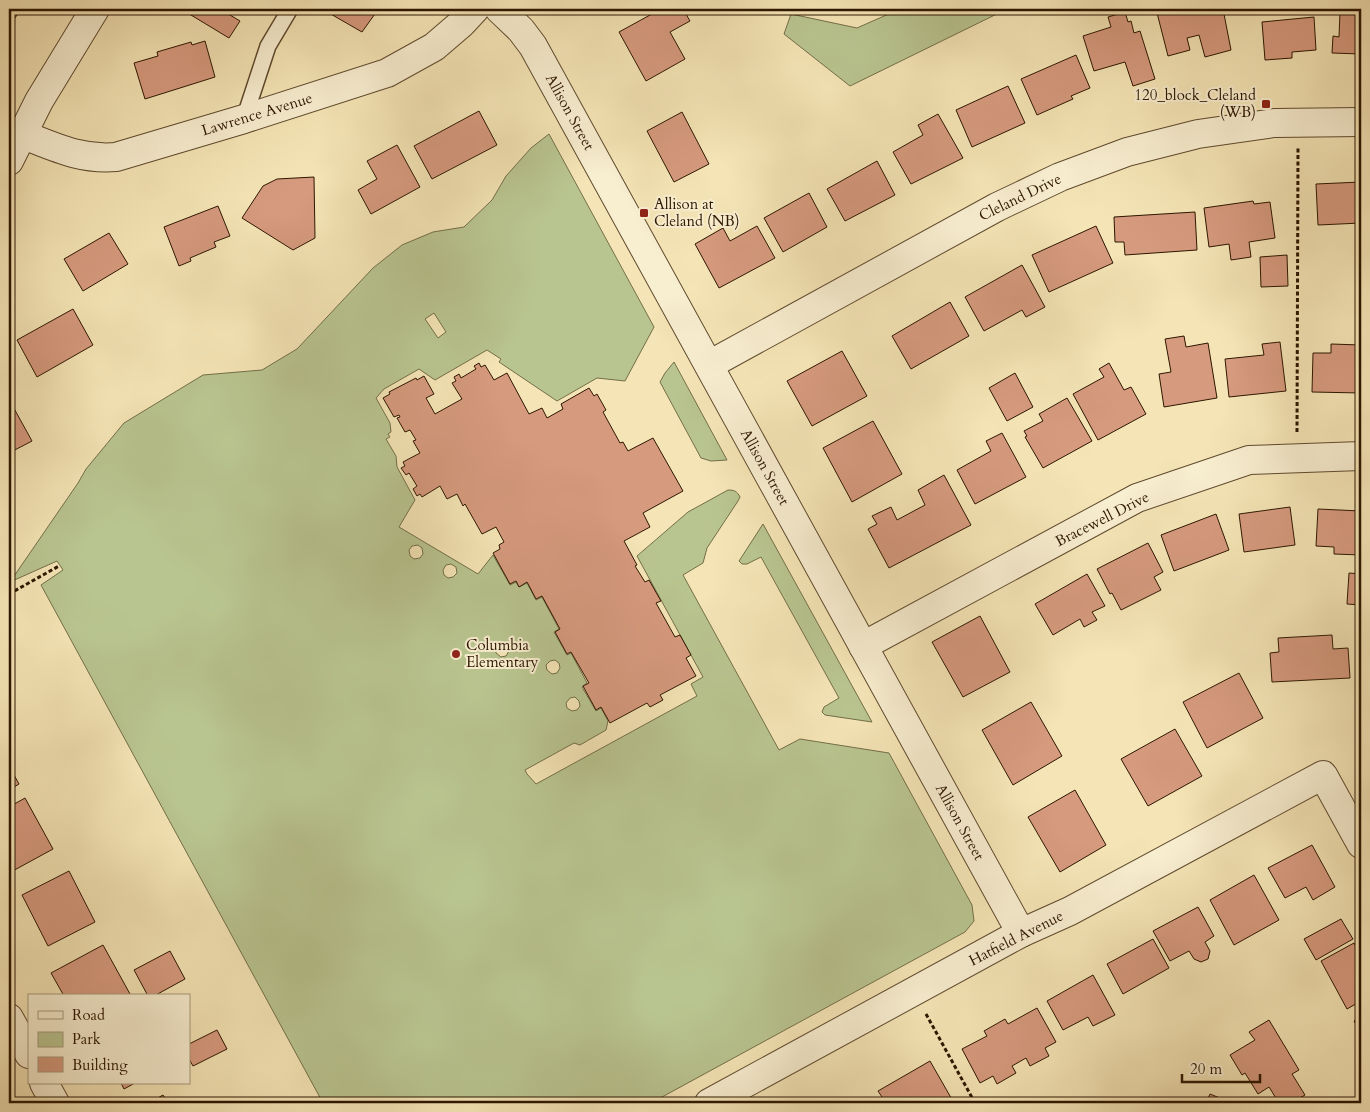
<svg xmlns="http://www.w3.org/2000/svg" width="1370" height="1112" viewBox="0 0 1370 1112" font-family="Cardo,serif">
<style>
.green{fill:#b9c590;stroke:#736e48;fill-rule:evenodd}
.building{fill:#d69a7e;stroke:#2d1600}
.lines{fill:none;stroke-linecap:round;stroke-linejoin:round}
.lane-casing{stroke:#5f4a2e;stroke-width:18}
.street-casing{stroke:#5f4a2e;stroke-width:30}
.path{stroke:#2d1600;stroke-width:3;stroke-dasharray:4 2.5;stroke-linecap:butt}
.lane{stroke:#f8eed0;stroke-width:15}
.street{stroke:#f8eed0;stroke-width:28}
.poi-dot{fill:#8f2418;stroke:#f8eed0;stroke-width:2}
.labels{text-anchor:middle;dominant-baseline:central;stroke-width:4;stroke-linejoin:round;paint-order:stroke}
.poi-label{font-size:15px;fill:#2d1600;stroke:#f8eed0;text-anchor:start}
.street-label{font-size:15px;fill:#2d1600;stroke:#f8eed0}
</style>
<rect width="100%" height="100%" fill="#f5e5b6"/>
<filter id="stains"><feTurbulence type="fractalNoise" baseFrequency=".004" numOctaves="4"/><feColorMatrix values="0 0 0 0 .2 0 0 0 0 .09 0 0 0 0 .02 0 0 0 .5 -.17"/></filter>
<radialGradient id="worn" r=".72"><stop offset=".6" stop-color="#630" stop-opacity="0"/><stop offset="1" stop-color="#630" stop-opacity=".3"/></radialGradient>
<g class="green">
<polygon points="900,9 1007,9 850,86 784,34 791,14 857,28"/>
<path d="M549 134 654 327 625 381 597 378 557 401 499 362 501 359 487 350 435 380 419 369 384 389 376 398 390 423 391 432 388 434 390 437 386 439 396 456 397 467 415 500 399 527 478 574 493 555 510 585 516 582 519 587 527 583 536 600 542 597 559 629 554 632 567 655 571 653 587 683 582 687 596 711 601 708 608 721 606 730 580 745 574 743 525 770 527 774 536 784 697 696 691 684 703 677 637 556 688 512 728 490C734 490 737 491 740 497L738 501 707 548 703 563 683 575 779 750 800 739 889 753 972 905 974 921 965 932 651 1103H323L41 585 63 570 57 561 10 582 78 483 86 469 124 423 203 375 262 370 297 349 373 268 402 245 433 232 464 227 492 200 506 176 531 148ZM434 313 446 332 438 338 425 319ZM418 545 422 548 423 554 420 558 414 559 410 556 409 550 412 546ZM451 564 456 567 457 573 453 577 448 578 444 575 443 570 446 565ZM504 643 508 646 509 651 506 656 501 657 496 653 495 648 498 644ZM555 660 559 663 560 668 557 673 552 674 547 670 546 665 550 661ZM575 697 579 701 580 706 577 710 572 711 567 708 566 703 570 698Z"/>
<polygon points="674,362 727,460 711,461 701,458 660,382 665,373"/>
<polygon points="763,524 872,722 825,715 822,712 824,707 839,698 761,557 747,564 742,564 739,561"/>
</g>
<g class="building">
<polygon points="9,9 21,9 15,18 9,14"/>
<polygon points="181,9 220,9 240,21 229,38"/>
<polygon points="331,9 376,9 377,11 362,32 329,13"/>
<polygon points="661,9 683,9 690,21 670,32 685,59 646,81 619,32"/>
<polygon points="827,9 841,9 836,15"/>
<polygon points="1156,9 1223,9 1231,50 1205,57 1199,35 1187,38 1190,50 1168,56"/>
<polygon points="1345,9 1361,9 1361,54 1332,53 1333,36 1339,37 1340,13 1345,13"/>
<polygon points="1125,12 1128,22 1131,21 1134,33 1140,31 1155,79 1133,86 1125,62 1094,71 1083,36 1111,27 1108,17"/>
<polygon points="1314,17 1316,50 1292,52 1292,58 1265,60 1262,22"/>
<polygon points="205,41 215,77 145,99 134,63 158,56 157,52 191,42 192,45"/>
<polygon points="1076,55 1090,88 1071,96 1073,99 1037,115 1021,79"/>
<polygon points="1008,86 1025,123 972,147 956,110"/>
<polygon points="479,111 497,145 432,179 414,146"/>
<polygon points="682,112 709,164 674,182 647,131"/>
<polygon points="938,114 963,158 911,184 893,152 923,135 918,125"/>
<polygon points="397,145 420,187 371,214 358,190 377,179 367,161"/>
<polygon points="877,161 895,195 845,221 827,189"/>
<polygon points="314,177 315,238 293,250 242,218 263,186 277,179"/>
<polygon points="1361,182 1361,223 1318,225 1316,184"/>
<polygon points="809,193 827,227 783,252 764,218"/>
<polygon points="1253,201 1254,204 1270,202 1275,238 1249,242 1251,257 1231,260 1229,244 1209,247 1204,208"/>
<polygon points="218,206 230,236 214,242 216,247 190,258 191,261 179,266 164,227"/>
<polygon points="1195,212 1197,250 1125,255 1124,242 1115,242 1114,217"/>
<polygon points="757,226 775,258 719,288 695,244 723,228 730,241"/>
<polygon points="1096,226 1113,263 1049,292 1032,255"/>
<polygon points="109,233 128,264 83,291 64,259"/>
<polygon points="1287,255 1288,286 1261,287 1260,257"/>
<polygon points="1022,265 1045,307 1026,317 1022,310 984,331 965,297"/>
<polygon points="950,302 969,336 911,369 892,336"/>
<polygon points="73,309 93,345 37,377 17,340"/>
<polygon points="1184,336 1186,347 1208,343 1217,398 1164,407 1159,374 1171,372 1165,339"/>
<polygon points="1280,342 1286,391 1229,397 1225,359 1264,355 1262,344"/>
<polygon points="1331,344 1361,345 1361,393 1312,392 1313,353 1331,353"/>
<polygon points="842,351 867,396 812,426 787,381"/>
<polygon points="479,363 481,367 485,365 494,380 507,373 529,414 542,408 547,418 563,409 561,404 589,388 594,396 597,394 606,410 603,412 620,443 623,442 628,451 653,438 683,491 643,513 650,527 624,541 637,565 635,566 645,582 649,580 661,601 656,603 675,637 680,635 691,655 686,658 696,676 660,695 663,700 650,707 647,703 610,723 601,707 596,710 583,686 589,683 571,652 567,654 555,632 560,629 542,596 536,599 527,582 519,587 516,581 510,584 493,553 500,549 499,545 504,542 496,527 482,534 465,504 463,506 457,494 447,499 440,486 422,497 420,494 417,496 413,489 417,486 409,473 406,475 401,468 405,466 403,462 420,453 413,441 416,440 410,430 405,432 397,418 400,417 399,415 394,417 383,398 390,394 389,392 416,378 417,380 424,376 434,394 426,398 435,414 462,399 452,383 456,381 454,377 459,374 461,378 476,369 474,366"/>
<polygon points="1109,363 1124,390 1131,387 1146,414 1098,440 1073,394 1104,377 1099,369"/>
<polygon points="1015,373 1033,407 1007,421 989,388"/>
<polygon points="1067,398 1092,441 1043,468 1025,437 1027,436 1024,431 1043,421 1039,414"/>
<polygon points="11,403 32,441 9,453 9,405"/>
<polygon points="873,421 902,474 852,502 823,448"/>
<polygon points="1002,433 1026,477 975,504 957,470 991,451 986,441"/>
<polygon points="944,475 971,525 889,568 868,529 877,524 872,516 891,507 897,520 925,505 918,490"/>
<polygon points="1290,507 1295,545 1244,552 1239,514"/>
<polygon points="1318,509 1361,511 1361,555 1334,554 1334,547 1316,546"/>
<polygon points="1216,514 1229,550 1174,571 1161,535"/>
<polygon points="1148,543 1163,572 1154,577 1161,590 1121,610 1112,593 1110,594 1097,569"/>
<polygon points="1349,573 1361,574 1361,605 1347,604"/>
<polygon points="1087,574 1105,606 1092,612 1097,620 1084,627 1080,619 1053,635 1035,604"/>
<polygon points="980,616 1010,672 963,697 932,642"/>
<polygon points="1332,635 1333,649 1348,648 1350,678 1272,682 1270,653 1279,652 1278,638"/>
<polygon points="1239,673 1263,718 1207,748 1183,702"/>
<polygon points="1031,702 1062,756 1013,785 982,730"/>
<polygon points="1175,729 1202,776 1148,806 1121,759"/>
<polygon points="9,766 19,784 9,790"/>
<polygon points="1075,790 1106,845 1060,872 1028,817"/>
<polygon points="25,798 53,849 9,873 9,807"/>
<polygon points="1312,845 1335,887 1313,900 1306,887 1285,898 1268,868"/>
<polygon points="69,871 95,922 48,946 22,895"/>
<polygon points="1254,875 1279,920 1234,945 1210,900"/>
<polygon points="1198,907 1214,936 1205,942 1210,951 1208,959 1201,962 1194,959 1189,951 1170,961 1153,931"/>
<polygon points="1341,919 1353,939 1316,960 1304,939"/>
<polygon points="1153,939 1169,968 1123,994 1107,964"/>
<polygon points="1354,943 1361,957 1361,1001 1347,1009 1321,961"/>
<polygon points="103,945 130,994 126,996 64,996 51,973"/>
<polygon points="170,951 185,979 154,996 148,996 134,970"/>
<polygon points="1093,975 1115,1015 1093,1026 1088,1017 1063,1030 1047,1001"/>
<polygon points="1037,1008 1056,1042 1045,1048 1049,1056 1030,1066 1026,1058 1012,1066 1016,1073 997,1084 993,1076 980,1083 962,1049 987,1036 984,1031 1005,1019 1008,1024"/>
<polygon points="1361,1017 1361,1033 1354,1021"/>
<polygon points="1269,1020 1299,1070 1292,1074 1305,1095 1291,1103 1279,1103 1269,1087 1258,1094 1245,1073 1242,1075 1230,1055 1255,1040 1249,1032"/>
<polygon points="217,1030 227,1049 193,1066 189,1059 189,1044"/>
<polygon points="930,1061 954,1103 886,1103 878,1091"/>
<polygon points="121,1083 135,1083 124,1089"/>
<polygon points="1210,1094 1232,1103 1206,1103"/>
<polygon points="163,1095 168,1103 149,1103"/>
</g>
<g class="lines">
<defs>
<polyline id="lane" points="244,119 268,46 290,9"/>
<g id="street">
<polyline points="499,9 521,30 533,46 1021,933"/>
<path d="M21 134C55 147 80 160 116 157L244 119 387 73 434 47 462 23 475 9"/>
<polyline points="9,161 39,101 95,9"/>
<polyline points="709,365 997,207 1060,177 1127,152 1198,134 1274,123 1361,122"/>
<polyline points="863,646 1137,498 1249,460 1361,456"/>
<polyline points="9,1018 29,1054"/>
<polyline points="44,1083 55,1103"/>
<polyline points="709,1103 1021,933 1070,911 1323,775 1361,844"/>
</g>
</defs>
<use href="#lane" class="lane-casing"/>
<use href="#street" class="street-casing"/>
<g class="path">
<polyline points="1297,432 1298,148"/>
<polyline points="9,594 59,566"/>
<polyline points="926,1014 975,1103"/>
</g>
<use href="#lane" class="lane"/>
<use href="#street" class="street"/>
</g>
<g class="poi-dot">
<rect x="1261" y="99" width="10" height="10" rx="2.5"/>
<rect x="639" y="208" width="10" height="10" rx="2.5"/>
<circle cx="456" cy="654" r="5"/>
</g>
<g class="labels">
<g class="poi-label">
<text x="1256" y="95" text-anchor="end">120_block_Cleland<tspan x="1256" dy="17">(WB)</tspan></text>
<text x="654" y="204">Allison at<tspan x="654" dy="17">Cleland (NB)</tspan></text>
<text x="466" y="645">Columbia<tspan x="466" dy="17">Elementary</tspan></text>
</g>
<g class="street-label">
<text transform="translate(570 112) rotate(61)">Allison Street</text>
<text transform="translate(257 114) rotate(-17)">Lawrence Avenue</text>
<text transform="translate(1020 197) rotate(-26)">Cleland Drive</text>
<text transform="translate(765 467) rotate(61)">Allison Street</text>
<text transform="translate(1102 519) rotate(-27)">Bracewell Drive</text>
<text transform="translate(960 822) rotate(61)">Allison Street</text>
<text transform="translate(1016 938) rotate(-27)">Hatfield Avenue</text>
</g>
</g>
<rect width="1370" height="1112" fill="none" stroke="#f5e5b6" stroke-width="30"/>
<rect x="10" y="10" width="1350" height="1092" fill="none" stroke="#2d1600" stroke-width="2.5"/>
<rect x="15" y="15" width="1340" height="1082" fill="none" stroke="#2d1600"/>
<rect x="28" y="994" width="162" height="90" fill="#f8eed0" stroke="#a7987d"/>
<rect x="38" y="1011" width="25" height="8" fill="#f8eed0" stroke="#a7987d"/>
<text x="72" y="1020" font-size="15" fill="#2d1600">Road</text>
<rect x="38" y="1032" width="25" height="15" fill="#b9c590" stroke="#a7987d"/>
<text x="72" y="1044" font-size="15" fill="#2d1600">Park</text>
<rect x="38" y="1057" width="25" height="15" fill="#d69a7e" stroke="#a7987d"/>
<text x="72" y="1070" font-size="15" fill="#2d1600">Building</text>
<path d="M1182 1074v8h78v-8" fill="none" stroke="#2d1600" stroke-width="2.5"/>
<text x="1190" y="1074" font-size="15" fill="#2d1600" stroke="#f8eed0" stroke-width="4" paint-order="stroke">20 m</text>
<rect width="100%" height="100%" filter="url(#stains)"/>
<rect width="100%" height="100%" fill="url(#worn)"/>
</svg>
